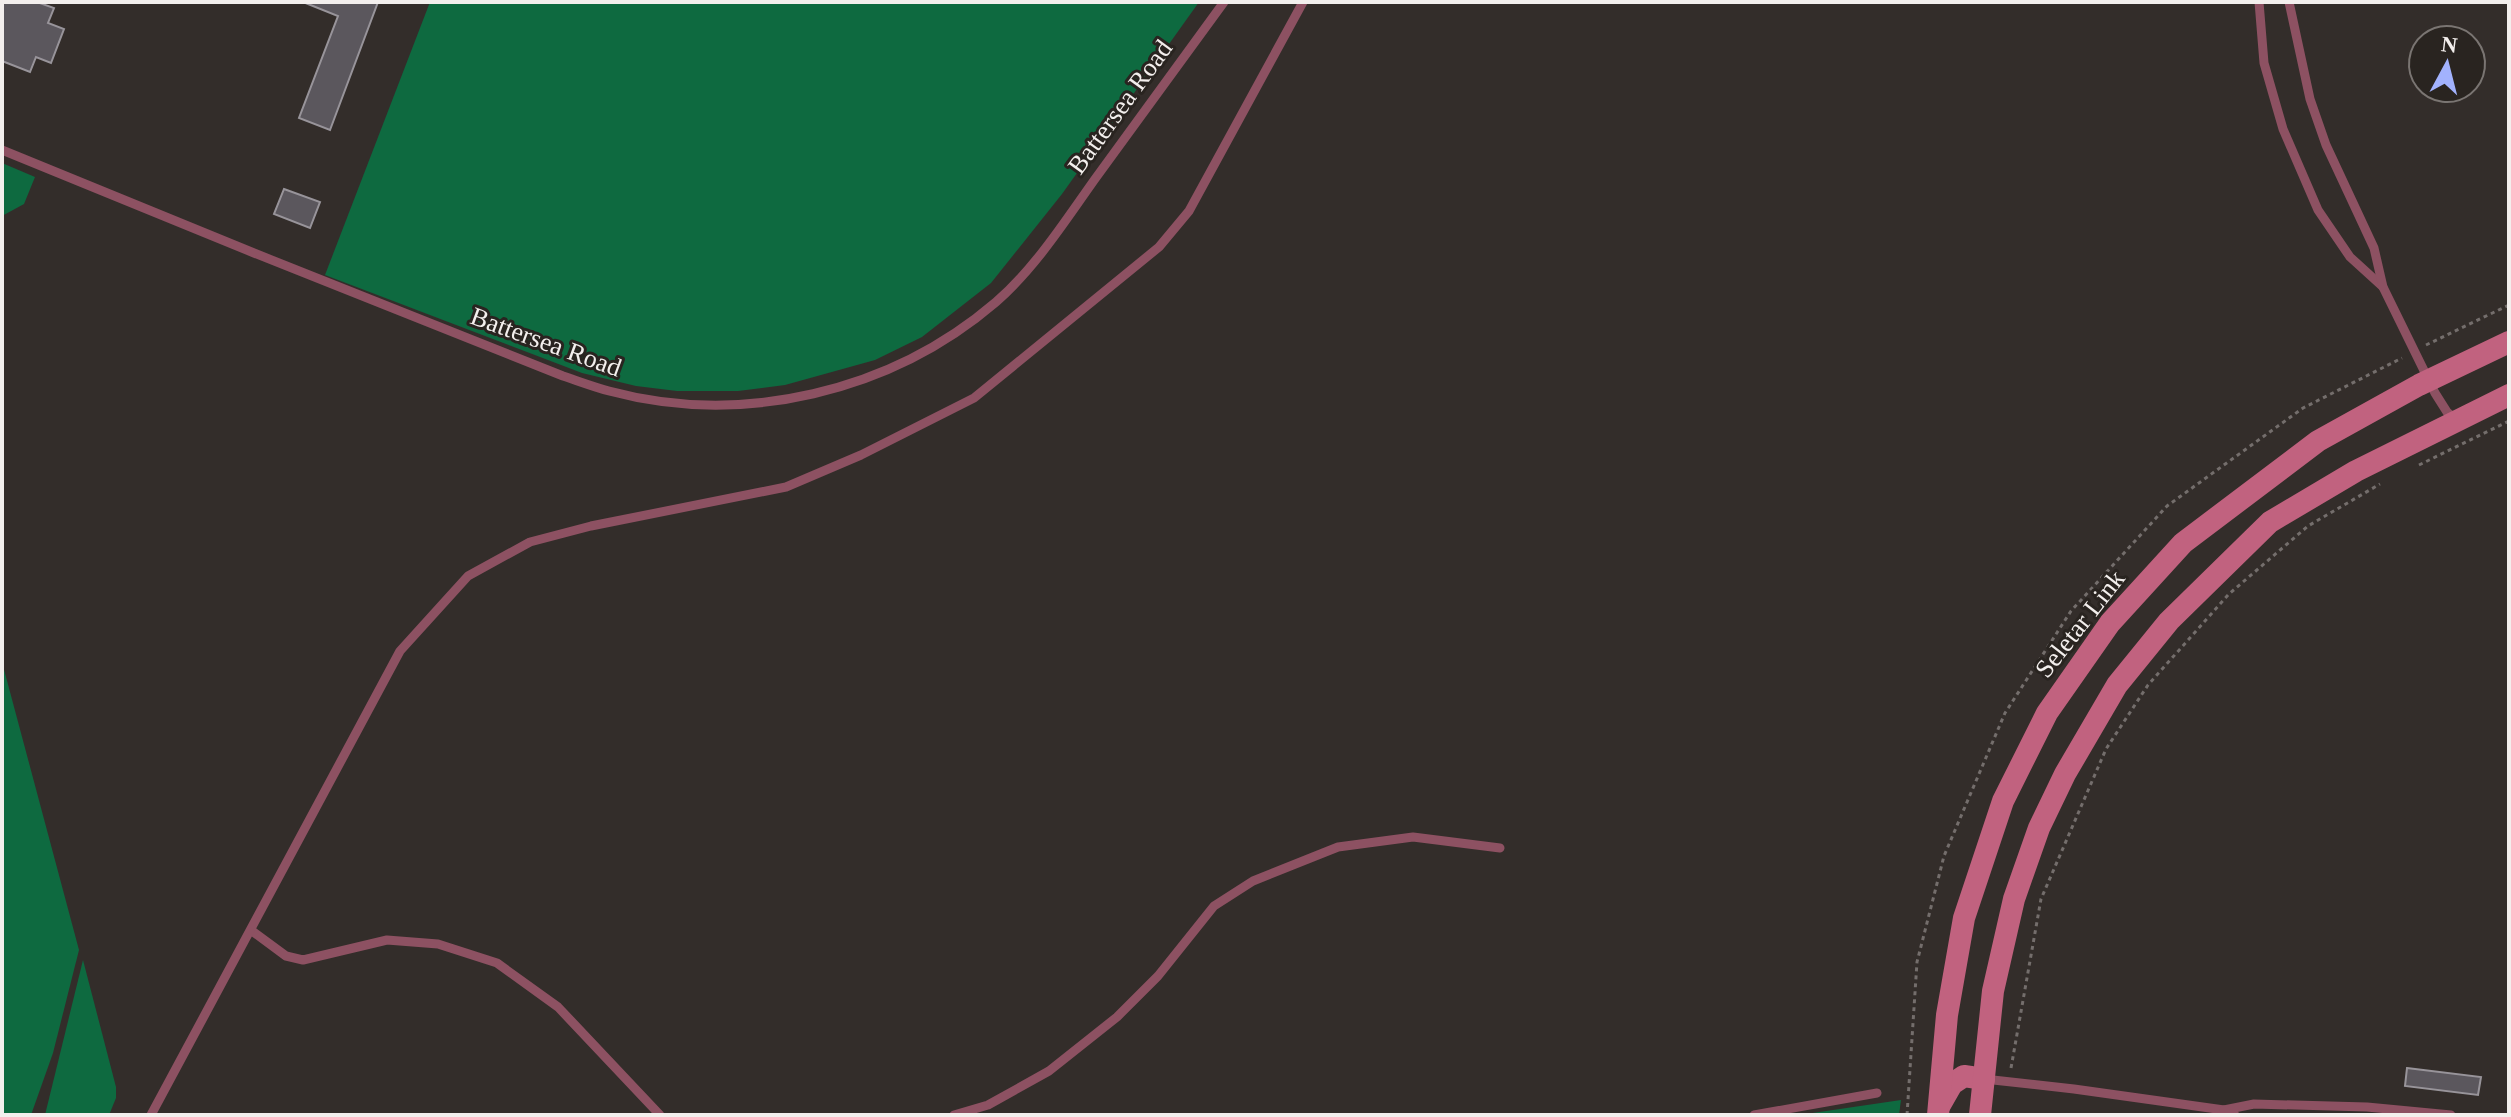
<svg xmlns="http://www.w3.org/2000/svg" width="2511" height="1117" viewBox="0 0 2511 1117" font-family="Georgia,serif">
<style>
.green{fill:#0e6a40}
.building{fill:#5b575d;stroke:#98949a;stroke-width:2}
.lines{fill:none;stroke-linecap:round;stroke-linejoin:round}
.path{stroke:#746e6c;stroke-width:3;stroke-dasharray:4 4;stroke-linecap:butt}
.service{stroke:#8d5162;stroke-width:9}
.secondary{stroke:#c1627f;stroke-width:22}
.labels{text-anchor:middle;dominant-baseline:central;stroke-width:6;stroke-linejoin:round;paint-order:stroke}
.street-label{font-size:26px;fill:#f3efed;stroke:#292420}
</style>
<rect width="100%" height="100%" fill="#332d2a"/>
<g class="green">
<polygon points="430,2 1199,2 1062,194 991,283 922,337 875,360 785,385 738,391 677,391 636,386 582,373 325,275"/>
<polygon points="2,163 35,177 24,204 2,216"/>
<polygon points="2,662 79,950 53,1053 31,1115 2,1115"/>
<polygon points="83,960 116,1087 116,1098 109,1115 45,1115"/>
<polygon points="1901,1100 1899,1115 1799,1115"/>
</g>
<g class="building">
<polygon points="2,2 37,2 54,8 48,23 64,29 51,63 36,57 30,72 2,61"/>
<polygon points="303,2 378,2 330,130 299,118 338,16"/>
<polygon points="284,189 320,202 310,228 274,214"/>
<polygon points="2407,1068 2481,1077 2478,1095 2405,1086"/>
</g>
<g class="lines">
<g class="path">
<polyline points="2426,345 2509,305"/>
<polyline points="2419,465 2509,421"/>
<polyline points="2011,1068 2041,899 2106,749 2148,685 2229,594 2308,526 2380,484"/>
<polyline points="1907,1115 1917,962 1944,856 2005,713 2071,611 2167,506 2303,408 2402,358"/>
</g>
<g class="service">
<polyline points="2259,2 2264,63 2283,129 2318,210 2350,257 2383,287"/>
<polyline points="2289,2 2310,99 2326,145 2374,248 2383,287 2435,393 2447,412 2455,419"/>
<path d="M2 150 254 253 563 376C578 381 594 387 609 391 743 427 891 392 996 302 1036 267 1065 221 1095 179 1138 120 1181 61 1224 2"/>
<polyline points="252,931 286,956 303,960 387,940 438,944 497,963 558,1007 660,1115"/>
<polyline points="1984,1079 2074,1089 2224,1110 2235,1115"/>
<polyline points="2224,1110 2254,1104 2367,1107 2451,1115"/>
<polyline points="151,1115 400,651 468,576 530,542 591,526 786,487 861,455 974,398 1159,247 1189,211 1303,2"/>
<polyline points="954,1115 988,1105 1049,1071 1117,1017 1158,976 1214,906 1253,881 1338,847 1413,837 1500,848"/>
<polyline points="1754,1115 1877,1093"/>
</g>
<g class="secondary">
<polyline points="1940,1105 1952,1084 1964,1076 1984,1079"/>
<polyline points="1938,1115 1947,1015 1964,918 2003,801 2047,713 2110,623 2183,543 2318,441 2419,385 2509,342"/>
<polyline points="1980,1115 1993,991 2014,899 2039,828 2065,774 2117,685 2169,621 2270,522 2356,471 2509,395"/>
</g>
</g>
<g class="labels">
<g class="street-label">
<text transform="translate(1120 107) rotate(-54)">Battersea Road</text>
<text transform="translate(546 342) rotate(20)">Battersea Road</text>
<text transform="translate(2080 624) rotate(-52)">Seletar Link</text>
</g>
</g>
<rect width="2511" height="1117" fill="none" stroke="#f3efed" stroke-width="8"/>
<g transform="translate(2447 64) rotate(7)"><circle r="38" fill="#292420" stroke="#7a7572" stroke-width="2"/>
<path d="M0-6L14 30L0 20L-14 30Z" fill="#a2b2fd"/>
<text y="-12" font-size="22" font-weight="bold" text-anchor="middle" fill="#f3efed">N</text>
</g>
</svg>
